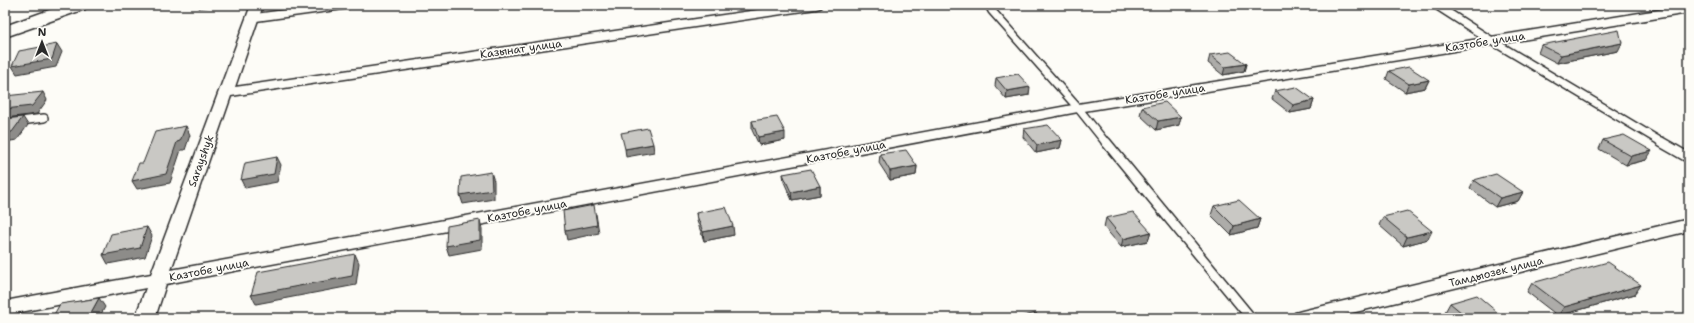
<svg xmlns="http://www.w3.org/2000/svg" width="1694" height="323" viewBox="0 0 1694 323" font-family="'Shantell Sans',sans-serif">
<style>
.lines{fill:none;stroke-linecap:round;stroke-linejoin:round}
.service-far1-casing{stroke:#2b2b2b;stroke-width:10}
.service-casing{stroke:#2b2b2b;stroke-width:12}
.minor-casing{stroke:#2b2b2b;stroke-width:3}
.secondary-casing{stroke:#2b2b2b;stroke-width:3}
.service-far1{stroke:#fdfcf7;stroke-width:7}
.service{stroke:#fdfcf7;stroke-width:9}
.minor{fill:#fdfcf7;fill-rule:evenodd}
.secondary{fill:#fdfcf7;fill-rule:evenodd}
.wall{fill:#adaca9;stroke:#2b2b2b}
.shaded-wall{fill:#8d8c89;stroke:#2b2b2b}
.building{fill:#c9c8c4;stroke:#2b2b2b}
.labels{text-anchor:middle;dominant-baseline:central;stroke-width:3.5;stroke-linejoin:round;paint-order:stroke}
.street-label{font-size:11px;fill:#2b2b2b;stroke:#fdfcf7}
</style>
<rect width="100%" height="100%" fill="#fdfcf7"/>
<filter id="ink" filterUnits="userSpaceOnUse"><feTurbulence type="fractalNoise" baseFrequency=".025" numOctaves="2"/><feDisplacementMap in="SourceGraphic" scale="8" xChannelSelector="R" yChannelSelector="G"/><feConvolveMatrix kernelMatrix="1 2 1 2 8 2 1 2 1" color-interpolation-filters="sRGB"/></filter>
<g filter="url(#ink)">
<g class="lines">
<defs>
<g id="service-far1">
<polyline points="989,5 992,11 1078,108 1106,143"/>
<polyline points="1436,5 1492,41 1663,143"/>
<polyline points="252,18 347,5"/>
<polyline points="5,123 44,118"/>
</g>
<g id="service">
<polyline points="1106,142 1251,318"/>
<polyline points="1661,142 1689,158"/>
</g>
<g id="minor">
<polygon points="251,5 263,5 235,87 791,5 822,5 820,8 816,9 231,96 171,270 1078,104 1689,5 1689,13 1078,112 166,284 155,318 135,318 146,288 5,315 5,301 151,274"/>
<polygon points="1689,219 1689,231 1331,318 1292,318 1295,313 1302,311"/>
</g>
<polygon id="secondary" points="63,5 87,5 85,9 5,37 5,26"/>
</defs>
<use href="#service-far1" class="service-far1-casing"/>
<use href="#service" class="service-casing"/>
<use href="#minor" class="minor-casing"/>
<use href="#secondary" class="secondary-casing"/>
<use href="#service-far1" class="service-far1"/>
<use href="#service" class="service"/>
<use href="#minor" class="minor"/>
<use href="#secondary" class="secondary"/>
</g>
<g class="wall">
<polygon points="1541,45 1618,51 1557,63 1538,53"/>
<polygon points="1210,55 1246,64 1244,71 1223,75 1208,63"/>
<polygon points="1389,71 1429,80 1425,88 1405,92 1386,79"/>
<polygon points="996,78 1029,95 1006,99 995,86"/>
<polygon points="1275,91 1314,100 1311,109 1290,113 1272,99"/>
<polygon points="1142,107 1179,125 1156,130 1140,115"/>
<polygon points="752,121 785,140 759,145 752,130"/>
<polygon points="1024,129 1062,140 1060,148 1036,153 1023,137"/>
<polygon points="1603,140 1646,160 1626,165 1599,149"/>
<polygon points="880,154 917,166 916,175 890,180 879,163"/>
<polygon points="783,174 820,186 820,195 792,200 784,182"/>
<polygon points="1474,180 1523,192 1518,201 1495,207 1470,188"/>
<polygon points="1214,206 1260,219 1257,228 1231,235 1211,215"/>
<polygon points="696,213 734,235 704,241 697,221"/>
<polygon points="1383,217 1428,239 1403,246 1379,225"/>
<polygon points="1106,218 1151,232 1148,241 1121,247 1104,227"/>
<polygon points="1689,251 1689,257 1686,255"/>
<polygon points="1532,283 1635,294 1558,316 1527,292"/>
<polygon points="1450,303 1504,318 1452,318 1445,312"/>
</g>
<g class="shaded-wall">
<polygon points="198,5 217,5 199,8"/>
<polygon points="1622,43 1618,51 1557,63 1561,55"/>
<polygon points="57,44 62,52 56,67 17,74 12,66"/>
<polygon points="1246,64 1244,71 1223,75 1225,67"/>
<polygon points="5,75 10,83 5,91"/>
<polygon points="1429,80 1425,88 1405,92 1409,84"/>
<polygon points="1030,87 1029,95 1006,99 1007,91"/>
<polygon points="43,92 47,100 37,114 5,118 5,109"/>
<polygon points="1314,100 1311,109 1290,113 1293,105"/>
<polygon points="23,117 28,125 17,140 5,142 5,132"/>
<polygon points="1181,117 1179,125 1156,130 1158,121"/>
<polygon points="186,126 190,135 185,150 181,150 170,183 137,189 132,181 177,142"/>
<polygon points="785,132 785,140 759,145 758,137"/>
<polygon points="1062,140 1060,148 1036,153 1037,145"/>
<polygon points="653,144 654,152 626,157 625,149"/>
<polygon points="1652,151 1646,160 1626,165 1631,156"/>
<polygon points="277,157 281,165 277,182 245,188 241,180"/>
<polygon points="917,166 916,175 890,180 890,171"/>
<polygon points="491,172 494,181 494,199 463,204 460,195"/>
<polygon points="820,186 820,195 792,200 791,192"/>
<polygon points="1523,192 1518,201 1495,207 1500,198"/>
<polygon points="596,214 599,233 567,240 565,231"/>
<polygon points="1260,219 1257,228 1231,235 1234,226"/>
<polygon points="480,220 482,229 482,249 449,255 446,246"/>
<polygon points="733,226 734,235 704,241 703,232"/>
<polygon points="147,227 152,236 145,257 108,264 103,255"/>
<polygon points="1432,231 1428,239 1403,246 1407,237"/>
<polygon points="1151,232 1148,241 1121,247 1123,239"/>
<polygon points="355,254 359,263 356,285 256,304 251,295"/>
<polygon points="1641,285 1635,294 1558,316 1564,307"/>
<polygon points="99,298 105,307 99,318 88,318"/>
</g>
<g class="building">
<polygon points="1619,30 1622,43 1561,55 1541,45"/>
<polygon points="57,44 52,59 12,66 19,51"/>
<polygon points="1230,52 1246,64 1225,67 1210,55"/>
<polygon points="1409,67 1429,80 1409,84 1389,71"/>
<polygon points="1018,74 1030,87 1007,91 996,78"/>
<polygon points="1296,87 1314,100 1293,105 1275,91"/>
<polygon points="43,92 32,106 5,109 5,96"/>
<polygon points="1165,102 1181,117 1158,121 1142,107"/>
<polygon points="23,117 12,132 5,132 5,119"/>
<polygon points="777,117 785,132 758,137 752,121"/>
<polygon points="1048,125 1062,140 1037,145 1024,129"/>
<polygon points="186,126 180,141 177,142 166,174 132,181 139,163 143,163 155,132"/>
<polygon points="648,128 653,144 625,149 621,133"/>
<polygon points="1624,135 1652,151 1631,156 1603,140"/>
<polygon points="906,150 917,166 890,171 880,154"/>
<polygon points="277,157 274,174 241,180 245,163"/>
<polygon points="811,169 820,186 791,192 783,174"/>
<polygon points="491,172 492,190 460,195 461,177"/>
<polygon points="1496,174 1523,192 1500,198 1474,180"/>
<polygon points="1239,200 1260,219 1234,226 1214,206"/>
<polygon points="594,205 597,225 565,231 563,211"/>
<polygon points="726,207 733,226 703,232 696,213"/>
<polygon points="1407,211 1432,231 1407,237 1383,217"/>
<polygon points="1133,212 1151,232 1123,239 1106,218"/>
<polygon points="480,220 480,240 446,246 447,226"/>
<polygon points="147,227 140,248 103,255 111,234"/>
<polygon points="355,254 352,276 251,295 258,272"/>
<polygon points="1608,262 1641,285 1564,307 1532,283"/>
<polygon points="1477,295 1504,318 1468,318 1450,303"/>
<polygon points="99,298 88,318 52,318 60,304"/>
<polygon points="1036,313 1039,318 1016,318"/>
</g>
</g>
<g class="labels">
<g class="street-label">
<text transform="translate(1485 42) rotate(-9)">Казтобе улица</text>
<text transform="translate(521 49) rotate(-8)">Казынат улица</text>
<text transform="translate(1165 94) rotate(-9)">Казтобе улица</text>
<text transform="translate(846 152) rotate(-11)">Казтобе улица</text>
<text transform="translate(201 161) rotate(-70)">Sarayshyk</text>
<text transform="translate(527 211) rotate(-11)">Казтобе улица</text>
<text transform="translate(209 270) rotate(-11)">Казтобе улица</text>
<text transform="translate(1496 272) rotate(-14)">Тамдыозек улица</text>
</g>
</g>
<rect width="1694" height="323" fill="none" stroke="#fdfcf7" stroke-width="20"/>
<rect x="10" y="10" width="1674" height="303" fill="none" stroke="#2b2b2b" stroke-width="1.5" filter="url(#ink)"/>
<g transform="translate(42 42)" stroke="#fdfcf7" stroke-width="3" paint-order="stroke">
<path d="M0-3L7 15L0 10L-7 15Z" fill="#2b2b2b"/>
<text y="-6" font-size="11" font-weight="bold" text-anchor="middle" fill="#2b2b2b">N</text>
</g>
</svg>
